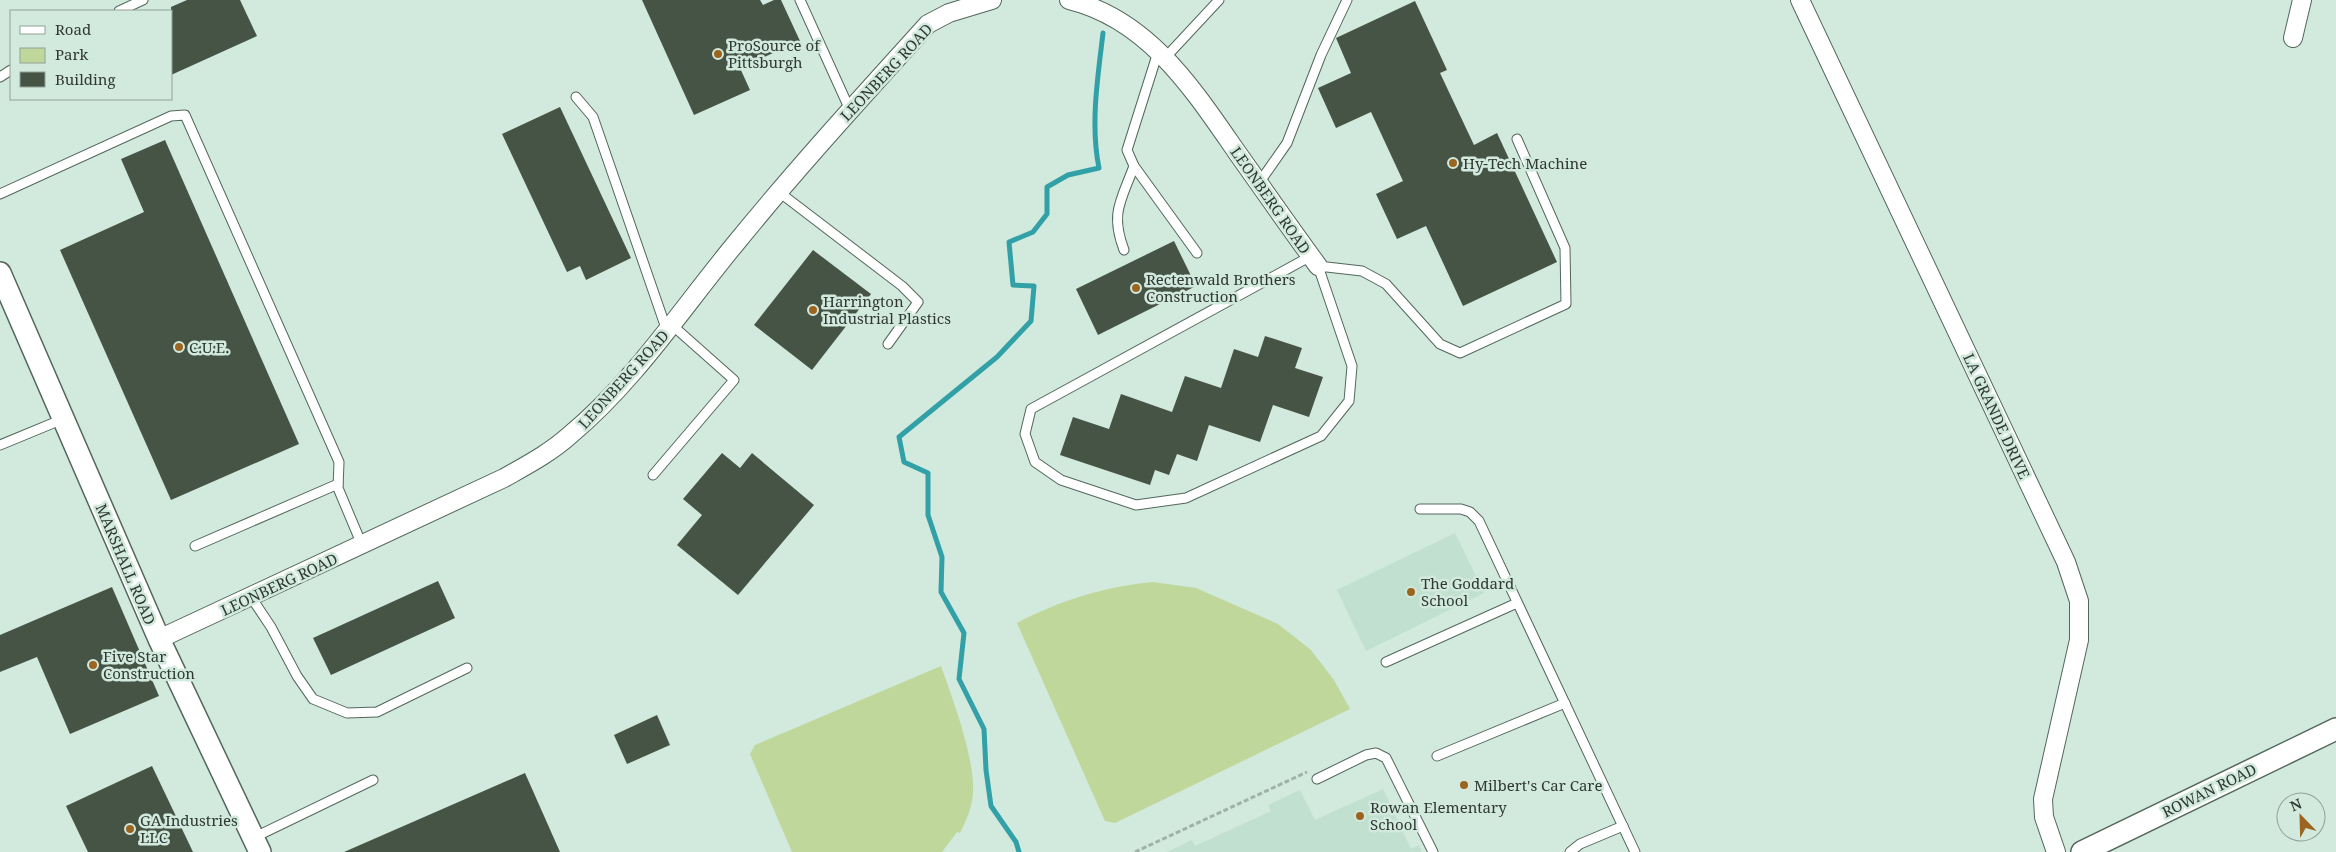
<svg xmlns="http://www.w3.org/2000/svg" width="2336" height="852" viewBox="0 0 2336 852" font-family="'Noto Serif',serif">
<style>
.built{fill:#c1e0d0}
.green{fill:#c0d79c}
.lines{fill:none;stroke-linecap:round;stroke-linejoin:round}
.stream{stroke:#31a1a7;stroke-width:5}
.building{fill:#465445}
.service-casing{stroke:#53675c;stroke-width:11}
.minor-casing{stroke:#53675c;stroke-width:20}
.tertiary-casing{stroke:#53675c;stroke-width:24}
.path{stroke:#9fb2a8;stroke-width:3;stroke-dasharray:5 2.5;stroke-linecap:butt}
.service{stroke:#fff;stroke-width:9}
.minor{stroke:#fff;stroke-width:18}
.tertiary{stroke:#fff;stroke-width:21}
.poi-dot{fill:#9b651f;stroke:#d2e9dd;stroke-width:2}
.labels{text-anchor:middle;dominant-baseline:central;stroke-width:5;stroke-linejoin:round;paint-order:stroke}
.poi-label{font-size:15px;fill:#2f3833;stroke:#d2e9dd;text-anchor:start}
.street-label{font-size:15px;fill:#2f3833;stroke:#d2e9dd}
</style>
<rect width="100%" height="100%" fill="#d2e9dd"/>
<g class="built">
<polygon points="1455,533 1484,593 1366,651 1337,590"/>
<polygon points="1383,789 1411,849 1419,845 1422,852 1167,852 1192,840 1195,846 1271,811 1268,805 1300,790 1315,820"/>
</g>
<g class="green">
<path d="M1153 582 1196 588 1278 624 1310 649 1334 680 1350 709 1115 823 1105 821 1017 623C1058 601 1106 586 1153 582Z"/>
<path d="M941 666C953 700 975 758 973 793 972 808 966 821 960 833L957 832 942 852H792L750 754 755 745Z"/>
</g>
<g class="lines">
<path class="stream" d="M1019 852 1016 842 991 806 986 770 984 729 959 679 964 633 941 592 942 557 928 515V473L904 462 899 437 997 357 1031 321 1034 286 1013 285 1009 242 1033 232 1047 214V187L1068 175 1099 168C1090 124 1098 76 1103 33"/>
</g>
<g class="building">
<polygon points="187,0 240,0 257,36 171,75 171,7"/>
<polygon points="642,0 760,0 763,5 774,0 781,0 800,41 740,68 750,90 694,115"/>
<polygon points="1415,1 1447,70 1440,73 1474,145 1497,133 1557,262 1463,306 1426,226 1397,239 1376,194 1403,181 1371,112 1336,128 1318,88 1351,73 1336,38"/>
<polygon points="560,107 631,258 586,280 580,266 567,272 502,134"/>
<polygon points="165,140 299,444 171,500 60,250 144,212 121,159"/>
<polygon points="1174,241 1196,286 1098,335 1076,289"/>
<polygon points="813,250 871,294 812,370 754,325"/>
<polygon points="1265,336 1302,348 1295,368 1323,377 1309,417 1273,405 1260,442 1209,425 1197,461 1177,454 1169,475 1155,470 1150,485 1060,455 1073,417 1109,429 1121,394 1172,412 1185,376 1221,388 1234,349 1258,357"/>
<polygon points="722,453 740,468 752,453 814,505 738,595 677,545 702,515 683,499"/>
<polygon points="438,581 455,618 331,675 313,638"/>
<polygon points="112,587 159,696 70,734 37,657 0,672 0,635"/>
<polygon points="657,715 670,745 627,764 614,735"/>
<polygon points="152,766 193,852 88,852 66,806"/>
<polygon points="525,773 560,852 344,852"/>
</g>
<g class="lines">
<defs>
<g id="service">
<polyline points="800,0 850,110"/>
<polyline points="119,11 143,0"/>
<polyline points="1158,52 1127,150 1134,166 1197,253"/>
<polyline points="1165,58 1219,0"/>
<polyline points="0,77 11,70"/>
<polyline points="576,97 593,117 667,331"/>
<polyline points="1259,183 1287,143 1321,55 1347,0"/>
<polyline points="779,192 902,286 918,302 888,344"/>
<polyline points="0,194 171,116 185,115 339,462 338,488 362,545"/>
<path d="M1124 250C1110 213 1121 201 1134 166"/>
<polyline points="1311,256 1031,409 1025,434 1035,462 1061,480 1136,505 1186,498 1321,436 1349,401 1352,366 1318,266 1362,271 1386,284 1440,344 1460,353 1566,304 1565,248 1517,139"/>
<polyline points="0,445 63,419"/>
<polyline points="653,475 734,380 672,325"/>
<polyline points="1420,509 1461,509 1470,512 1479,521 1635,852"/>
<polyline points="195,546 338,484"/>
<polyline points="251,597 271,627 297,676 313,699 347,713 377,712 467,668"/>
<polyline points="1386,662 1517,603"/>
<polyline points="1437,756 1565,703"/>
<polyline points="1317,779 1366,755 1376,753 1386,758 1433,852"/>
<polyline points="253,838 373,780"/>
<polyline points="1570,852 1580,844 1623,826"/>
</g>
<g id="minor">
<path d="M1069 0C1148 19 1193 89 1236 151 1263 189 1290 228 1318 266"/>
<polyline points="1800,0 2066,562 2079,601 2079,640 2043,799 2044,817 2056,852"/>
<polyline points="2293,38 2302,0"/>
<path d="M159 639 504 478C527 465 550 453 570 435 634 382 683 307 736 243 797 168 863 96 928 24L949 13 992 0"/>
</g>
<g id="tertiary">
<polyline points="0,273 159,639 260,852"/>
<polyline points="2082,852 2336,729"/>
</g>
</defs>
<use href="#service" class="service-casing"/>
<use href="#minor" class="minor-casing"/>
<use href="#tertiary" class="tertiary-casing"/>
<polyline class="path" points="1135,852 1307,772"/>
<use href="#service" class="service"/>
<use href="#minor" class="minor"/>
<use href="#tertiary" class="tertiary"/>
</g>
<g class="poi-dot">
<circle cx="718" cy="54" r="5"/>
<circle cx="1453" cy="163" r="5"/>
<circle cx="1136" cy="288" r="5"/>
<circle cx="813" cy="310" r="5"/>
<circle cx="179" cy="347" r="5"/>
<circle cx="1411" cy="592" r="5"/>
<circle cx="93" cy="665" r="5"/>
<circle cx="1464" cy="785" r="5"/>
<circle cx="1360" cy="816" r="5"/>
<circle cx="130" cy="829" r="5"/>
</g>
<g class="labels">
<g class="poi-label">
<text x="728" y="45">ProSource of<tspan x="728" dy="17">Pittsburgh</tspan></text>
<text x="1463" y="163">Hy-Tech Machine</text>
<text x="1146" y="279">Rectenwald Brothers<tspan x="1146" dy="17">Construction</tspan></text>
<text x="823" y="301">Harrington<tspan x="823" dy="17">Industrial Plastics</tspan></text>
<text x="189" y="347">C.U.E.</text>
<text x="1421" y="583">The Goddard<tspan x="1421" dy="17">School</tspan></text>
<text x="103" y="656">Five Star<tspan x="103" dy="17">Construction</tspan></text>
<text x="1474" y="785">Milbert's Car Care</text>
<text x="1370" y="807">Rowan Elementary<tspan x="1370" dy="17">School</tspan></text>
<text x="140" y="820">GA Industries<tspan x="140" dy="17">LLC</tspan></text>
</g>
<g class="street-label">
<text transform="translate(886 72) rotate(-47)">LEONBERG ROAD</text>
<text transform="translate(1271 200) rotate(55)">LEONBERG ROAD</text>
<text transform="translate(623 379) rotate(-48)">LEONBERG ROAD</text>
<text transform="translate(1997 416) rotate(65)">LA GRANDE DRIVE</text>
<text transform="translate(126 564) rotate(67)">MARSHALL ROAD</text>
<text transform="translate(279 584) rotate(-25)">LEONBERG ROAD</text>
<text transform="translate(2209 790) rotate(-26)">ROWAN ROAD</text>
</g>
</g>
<rect x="10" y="10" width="162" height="90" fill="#d2e9dd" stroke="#91a299"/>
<rect x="20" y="26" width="25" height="8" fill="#ffffff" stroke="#91a299"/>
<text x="55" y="35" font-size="15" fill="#2f3833">Road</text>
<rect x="20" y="48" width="25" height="15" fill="#c0d79c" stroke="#91a299"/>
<text x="55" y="60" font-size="15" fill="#2f3833">Park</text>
<rect x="20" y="72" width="25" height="15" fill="#465445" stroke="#91a299"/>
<text x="55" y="85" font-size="15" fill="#2f3833">Building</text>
<g transform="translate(2301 817) rotate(337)"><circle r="24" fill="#d2e9dd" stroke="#91a299"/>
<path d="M0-4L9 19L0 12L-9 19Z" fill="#9b651f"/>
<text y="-8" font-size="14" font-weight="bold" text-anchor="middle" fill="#2f3833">N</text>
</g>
</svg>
